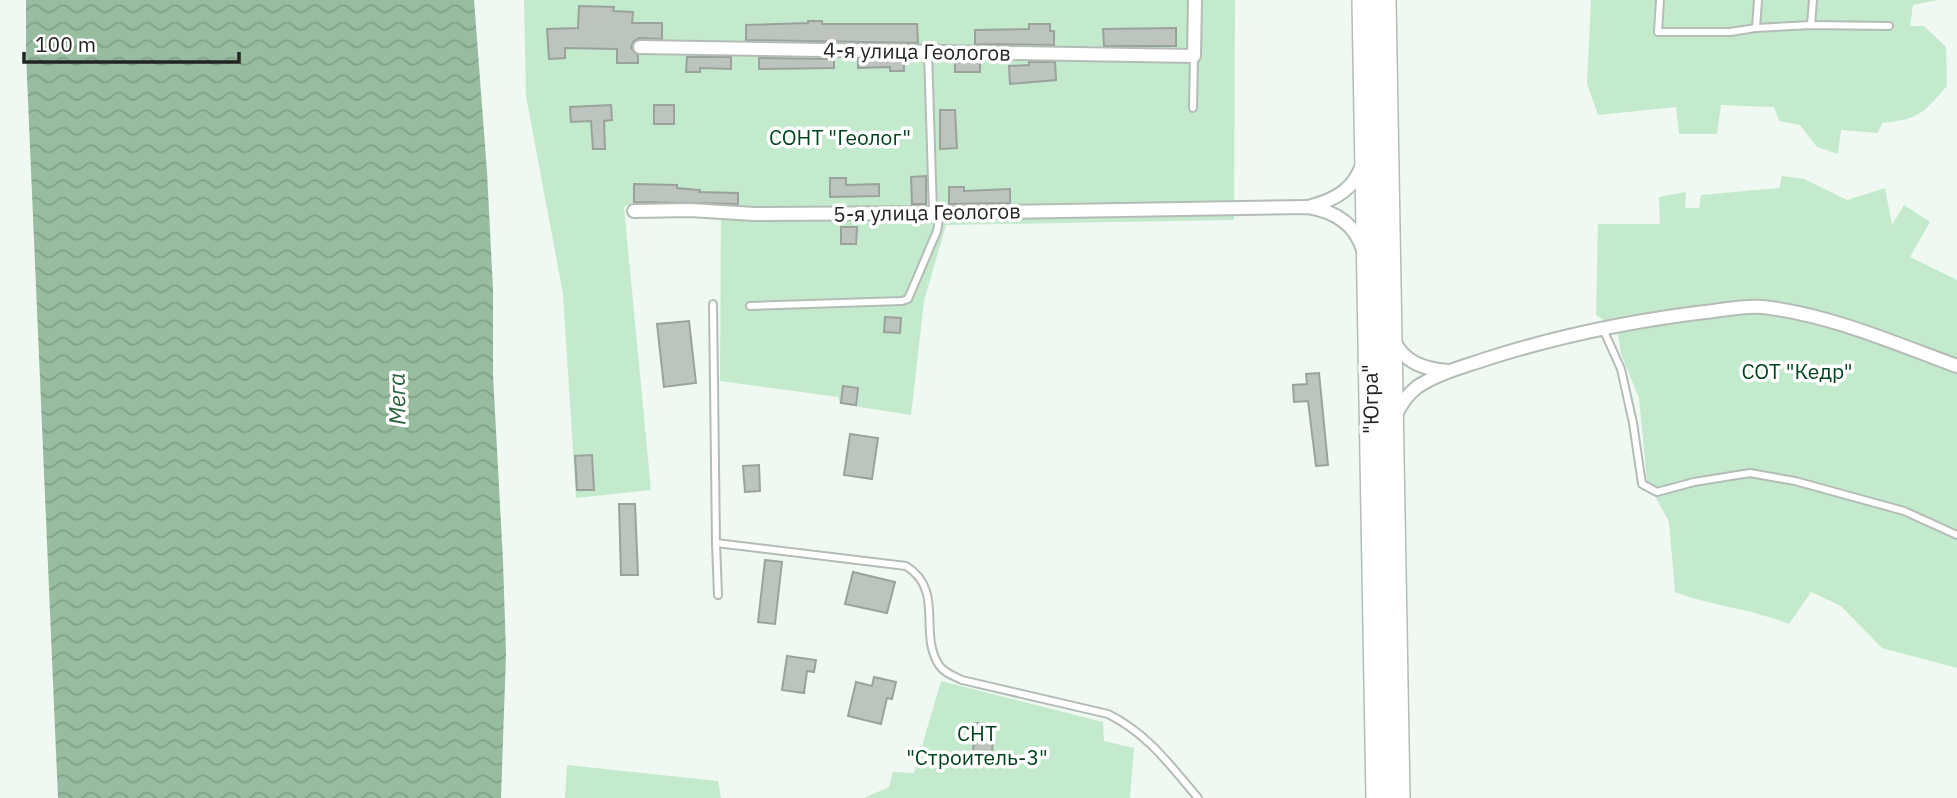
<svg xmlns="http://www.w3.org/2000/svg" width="1957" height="798" viewBox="0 0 1957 798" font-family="'IBM Plex Sans',sans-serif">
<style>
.garden{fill:#c3eacc}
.water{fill:url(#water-waves)}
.building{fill:#bcc4bd;stroke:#9aa29c;stroke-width:2}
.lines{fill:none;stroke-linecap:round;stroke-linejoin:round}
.lane-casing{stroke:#b4bcb6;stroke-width:10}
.street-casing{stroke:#b4bcb6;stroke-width:16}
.highway-casing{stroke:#b4bcb6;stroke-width:26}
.lane{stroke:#fff;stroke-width:6}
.street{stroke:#fff;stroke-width:12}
.highway{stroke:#fff;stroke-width:23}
.labels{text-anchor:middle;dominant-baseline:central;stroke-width:7;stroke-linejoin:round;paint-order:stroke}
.street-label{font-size:21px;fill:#222522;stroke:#fff}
.park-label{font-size:21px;fill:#01431e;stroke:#fff}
.water-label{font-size:23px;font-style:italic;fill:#29623b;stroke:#fff}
</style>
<defs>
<pattern id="water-waves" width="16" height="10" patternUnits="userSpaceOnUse" patternTransform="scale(1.75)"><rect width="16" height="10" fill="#97bc9f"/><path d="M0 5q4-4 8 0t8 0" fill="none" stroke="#82a189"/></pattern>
</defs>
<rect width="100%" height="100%" fill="#eff8f1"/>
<g class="garden">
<polygon points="524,0 1235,0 1234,220 946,225 924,301 911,415 840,404 838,397 720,381 721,206 634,202 624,207 651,490 576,498 563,294 526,96"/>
<path d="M1591 0H1938L1913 5 1910 26H1924L1946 47 1947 86C1922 114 1920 119 1882 123L1878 133 1841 130 1838 154 1817 147 1800 125 1779 121 1774 107 1721 105 1717 134H1679L1676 107 1598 115 1587 83Z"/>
<path d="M1782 176 1804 179 1847 200 1885 188 1892 225 1904 205 1930 222 1910 257 1957 280V668L1882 648 1841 606 1811 592 1789 624C1752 609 1712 606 1675 592L1669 522 1647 481 1639 398 1621 354 1617 328 1596 315 1598 224H1660L1659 197 1686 192 1685 208H1699L1701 195 1779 188Z"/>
<polygon points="941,681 1103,722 1104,741 1134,748 1130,798 864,798 889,787 893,772 914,773"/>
<polygon points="567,765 718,781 721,798 565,798"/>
</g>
<polygon class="water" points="26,0 474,0 487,172 493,290 493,375 503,561 506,654 501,798 58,798 26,54"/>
<g class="building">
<polygon points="579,6 614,7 613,11 633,12 632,23 662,23 662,39 639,38 633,42 631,48 638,55 638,63 617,63 617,49 565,48 565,58 549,59 547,29 578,28"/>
<polygon points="808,21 822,21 822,24 917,24 918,43 746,40 746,25 808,23"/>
<polygon points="1029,24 1050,24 1050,31 1054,31 1054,45 975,44 975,30 1029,29"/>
<polygon points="1176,28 1176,46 1104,46 1103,29"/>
<polygon points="687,57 731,57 731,69 700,68 700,72 686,72"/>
<polygon points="759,58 834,59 834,68 759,69"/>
<polygon points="858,59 904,60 904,71 890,71 890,67 858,68"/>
<rect x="955" y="61" width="25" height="11"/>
<polygon points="1029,62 1055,62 1056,80 1010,84 1009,66 1029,65"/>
<polygon points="611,105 612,120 604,121 605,149 593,149 591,121 571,122 570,107"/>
<rect x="654" y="105" width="20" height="19"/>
<polygon points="940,110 955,110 957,148 940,149"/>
<polygon points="926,176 926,204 912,204 911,177"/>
<polygon points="830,178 846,178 846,185 879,184 879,196 830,197"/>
<polygon points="634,184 677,185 677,188 700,190 699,192 738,193 738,204 634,202"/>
<polygon points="949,187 964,187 964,191 1010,189 1010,203 949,204"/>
<polygon points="841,227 857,227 856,244 841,244"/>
<polygon points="885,317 901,318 900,333 884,332"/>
<polygon points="689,321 696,383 664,387 657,324"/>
<polygon points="1319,373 1328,465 1316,466 1308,401 1294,402 1293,385 1307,384 1306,374"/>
<polygon points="843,386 858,388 856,405 841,403"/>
<polygon points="850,434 878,438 872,479 844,475"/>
<polygon points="592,455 594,490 577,490 575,456"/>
<polygon points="759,465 760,491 745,492 743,466"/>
<polygon points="619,504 635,504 638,575 621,575"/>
<polygon points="765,560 782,562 775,624 758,622"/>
<polygon points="853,572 895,582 887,613 845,604"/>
<polygon points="787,656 816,660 814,672 807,671 804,693 782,690"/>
<polygon points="874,677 896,682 892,699 887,698 881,724 848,716 856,682 872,686"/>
<polygon points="974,723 993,724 992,760 973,760"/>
</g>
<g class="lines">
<defs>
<g id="lane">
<polyline points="1660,0 1658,32 1730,32 1756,28 1811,25 1889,26"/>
<polyline points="1811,25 1813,0"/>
<polyline points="1756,28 1758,0"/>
<polyline points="928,51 933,213"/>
<polyline points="1193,108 1194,56"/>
<path d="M713 304 716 543 906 566C945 590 918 633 939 665 944 673 954 676 962 680L1108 714C1147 733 1170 765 1198 798"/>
<polyline points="750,306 902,301 908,299 937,231 940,213"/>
<polyline points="1603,329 1621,369 1633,423 1642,484 1657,492 1694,482 1750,473 1795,481 1904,511 1957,535"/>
<polyline points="716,543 718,595"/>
</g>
<g id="street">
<polyline points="640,47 1194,56 1195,0"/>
<path d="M1311 206C1335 200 1354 189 1362 165"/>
<path d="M634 211 690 210 754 214 933 213 1308 207C1333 211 1355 223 1363 250"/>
<path d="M1394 341C1405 363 1424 369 1448 371"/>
<path d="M1395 417C1400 405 1407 395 1417 387 1438 373 1463 367 1486 359 1558 336 1630 321 1705 312 1724 310 1745 305 1763 307 1831 315 1894 343 1957 366"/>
</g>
<g id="highway">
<polyline points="1364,0 1378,798"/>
<polyline points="1384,0 1398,798"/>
</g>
</defs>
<use href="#lane" class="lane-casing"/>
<use href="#street" class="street-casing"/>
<use href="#highway" class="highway-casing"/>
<use href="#lane" class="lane"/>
<use href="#street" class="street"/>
<use href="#highway" class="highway"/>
</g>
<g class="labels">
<g class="street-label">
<text transform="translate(917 51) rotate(1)">4-я улица Геологов</text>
<text transform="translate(927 212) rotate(-1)">5-я улица Геологов</text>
<text transform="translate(1370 399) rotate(-91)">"Югра"</text>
</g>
<g class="park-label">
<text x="840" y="137">СОНТ "Геолог"</text>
<text x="1797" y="371">СОТ "Кедр"</text>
<text x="977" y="733">СНТ<tspan x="977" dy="24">"Строитель-3"</tspan></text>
</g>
<g class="water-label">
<text transform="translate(396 399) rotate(-91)">Мега</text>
</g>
</g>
<path d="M24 52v10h215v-10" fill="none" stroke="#222522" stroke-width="3.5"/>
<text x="35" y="52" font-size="21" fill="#222522" stroke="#ffffff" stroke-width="5" paint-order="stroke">100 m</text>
</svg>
